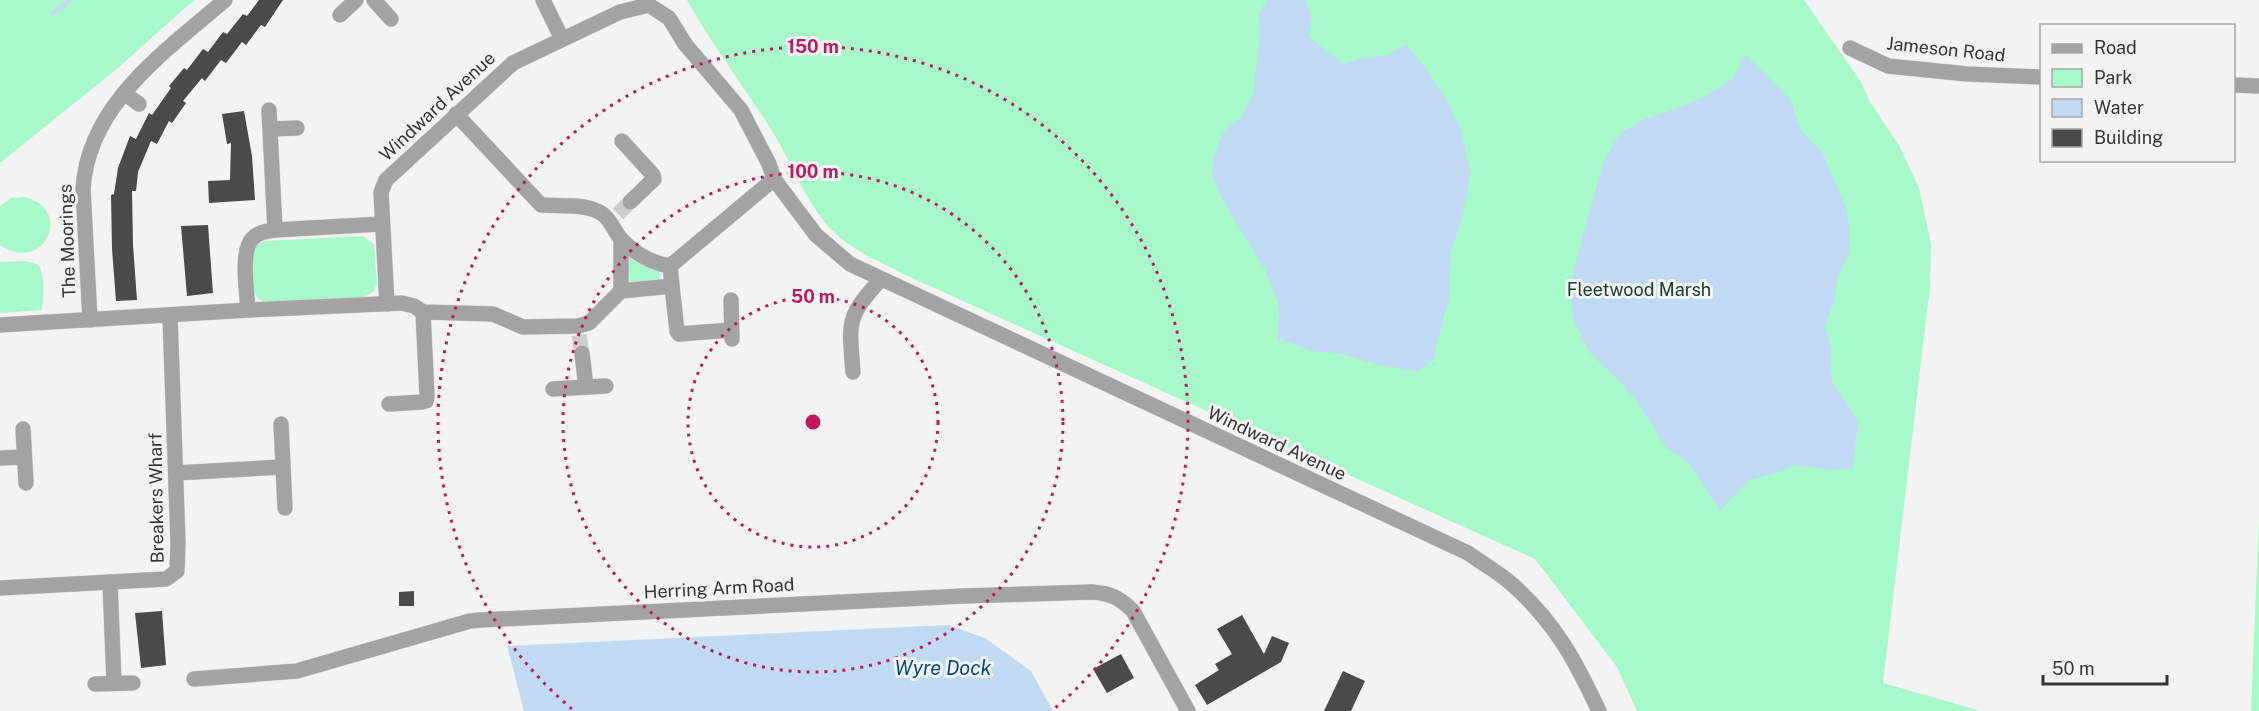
<svg xmlns="http://www.w3.org/2000/svg" width="2259" height="711" viewBox="0 0 2259 711" font-family="'Public Sans',sans-serif">
<style>
.green{fill:#a8f9c9}
.water{fill:#c1daf3}
.lines{fill:none;stroke-linecap:round;stroke-linejoin:round}
.stream{stroke:#c1daf3;stroke-width:5}
.building{fill:#4b4949}
.minor-tunnel{stroke:#cdcdce;stroke-width:15;stroke-dasharray:15 8;stroke-linecap:butt}
.minor-casing{stroke:#d1d1d2;stroke-width:16}
.minor{stroke:#a4a3a3;stroke-width:15}
.ring{fill:none;stroke:#c2185b;stroke-width:3;stroke-dasharray:3 6}
.labels{text-anchor:middle;dominant-baseline:central;stroke-width:6;stroke-linejoin:round;paint-order:stroke}
.street-label{font-size:18px;fill:#363637;stroke:#f3f3f4}
.park-label{font-size:18px;fill:#173c28;stroke:#f3f3f4}
.water-label{font-size:20px;font-style:italic;fill:#004d83;stroke:#f3f3f4}
.centre{fill:#c2185b;stroke:#f3f3f4;stroke-width:3}
.ring-label{font-size:18px;text-anchor:middle;font-weight:bold;fill:#c2185b;stroke:#f3f3f4;stroke-width:6;stroke-linejoin:round;paint-order:stroke}
</style>
<rect width="100%" height="100%" fill="#f3f3f4"/>
<g class="green">
<polygon points="0,0 194,0 118,68 0,163"/>
<path d="M687 0H1804L1861 82 1869 100 1900 147 1919 188 1931 244 1930 286 1883 683 1981 711H1637L1617 667 1535 559 912 278C887 265 858 254 837 235 809 210 793 166 774 134 746 89 713 47 687 0Z"/>
<path d="M23 197C74 206 46 276 0 245V206L11 198Z"/>
<path d="M363 236 374 244 377 284 373 292 364 297 267 302C262 301 258 299 255 294 251 286 251 252 257 245 259 243 263 242 266 241Z"/>
<path d="M632 255C643 259 647 270 660 271L661 283 630 284 628 257Z"/>
<path d="M23 261C27 262 34 262 38 265 45 271 44 301 42 310L0 313V262Z"/>
<polygon points="2259,519 2259,711 2251,711"/>
</g>
<g class="water">
<polygon points="1267,0 1306,0 1312,19 1309,37 1344,64 1358,59 1387,55 1406,44 1424,66 1450,106 1461,129 1471,172 1462,218 1451,251 1449,298 1436,347 1434,360 1417,371 1378,365 1342,354 1311,351 1278,338 1279,306 1265,270 1223,201 1212,177 1213,159 1222,133 1242,116 1253,94 1260,37 1259,12"/>
<polygon points="1746,55 1791,100 1800,129 1822,152 1846,207 1850,235 1849,252 1838,278 1834,301 1825,326 1830,344 1832,381 1858,421 1853,468 1830,470 1795,465 1773,474 1749,480 1720,511 1688,462 1666,448 1639,405 1621,383 1589,352 1573,318 1570,293 1574,268 1603,162 1620,133 1645,119 1667,112 1704,97 1732,79"/>
<polygon points="948,625 985,638 1031,671 1053,711 524,711 507,646"/>
</g>
<g class="lines">
<polyline class="stream" points="53,13 70,0"/>
</g>
<g class="building">
<polygon points="259,0 283,0 265,27 261,25 246,45 242,42 226,63 221,60 205,81 202,78 183,101 186,103 172,123 169,121 157,144 151,141 138,172 136,191 132,191 133,245 137,300 116,301 112,249 111,195 114,194 118,168 130,136 136,139 149,113 152,115 171,88 169,86 184,68 187,70 203,49 208,52 223,32 227,34 243,14 247,16"/>
<polygon points="244,111 252,156 255,200 209,203 208,181 230,180 231,143 227,144 222,114"/>
<polygon points="208,225 213,293 187,296 181,226"/>
<polygon points="414,591 414,606 399,606 399,592"/>
<polygon points="162,611 166,665 141,668 135,613"/>
<polygon points="1242,615 1264,654 1272,636 1289,643 1281,662 1207,705 1195,685 1219,670 1215,664 1232,654 1217,629"/>
<polygon points="1121,654 1134,678 1107,693 1093,669"/>
<polygon points="1343,671 1365,681 1351,711 1324,711"/>
</g>
<g class="lines">
<g class="minor-tunnel">
<polyline points="618,214 630,202"/>
<polyline points="579,335 582,353"/>
</g>
<defs>
<g id="minor">
<polyline points="374,0 391,19"/>
<polyline points="543,0 562,39"/>
<polyline points="340,15 356,0"/>
<polyline points="1850,48 1888,66 1967,74 2042,77"/>
<polyline points="2234,85 2259,86"/>
<polyline points="124,93 139,104"/>
<polyline points="269,110 275,230"/>
<path d="M456 114 541 205C558 206 582 204 597 211 610 216 613 230 621 239 634 253 652 263 670 266"/>
<polyline points="271,129 297,128"/>
<polyline points="622,141 653,175 654,179 630,202"/>
<polyline points="621,239 621,291"/>
<polyline points="672,286 677,331 679,334 731,330"/>
<polyline points="731,300 732,339"/>
<path d="M387 304 381 192 386 180 513 63 620 12 649 5 669 18 685 44 741 110 769 164 774 179 816 235 850 264 1468 553C1483 564 1500 573 1513 585 1556 624 1575 660 1599 711"/>
<path d="M248 310C247 292 240 250 253 238 259 232 267 231 275 230L381 224"/>
<path d="M90 320 83 189C88 104 166 51 225 0"/>
<polyline points="0,325 248,310 402,303 414,306 423,312 493,314 523,327 578,326 589,323 621,291 672,286 670,266 774,179"/>
<polyline points="582,353 586,387"/>
<path d="M853 372C849 321 846 318 881 279"/>
<polyline points="553,389 606,386"/>
<polyline points="389,404 422,402 426,401 427,396 423,312"/>
<polyline points="281,424 285,508"/>
<polyline points="23,429 26,483"/>
<polyline points="0,458 24,457"/>
<polyline points="176,473 282,467"/>
<polyline points="110,582 114,683"/>
<polyline points="0,588 166,579 177,571 178,543 170,316"/>
<path d="M194 679 297 671 470 621 481 620 964 596 1092 592C1110 593 1120 598 1133 611L1188 711"/>
<polyline points="95,684 133,683"/>
</g>
</defs>
<use href="#minor" class="minor-casing"/>
<use href="#minor" class="minor"/>
</g>
<g class="ring">
<circle cx="813" cy="422" r="125"/>
<circle cx="813" cy="422" r="250"/>
<path d="M572 709A375 375 0 1 1 1054 709"/>
</g>
<g class="labels">
<g class="street-label">
<text transform="translate(1946 49) rotate(6)">Jameson Road</text>
<text transform="translate(437 106) rotate(-43)">Windward Avenue</text>
<text transform="translate(67 241) rotate(-92)">The Moorings</text>
<text transform="translate(1277 443) rotate(25)">Windward Avenue</text>
<text transform="translate(156 498) rotate(-91)">Breakers Wharf</text>
<text transform="translate(719 588) rotate(-3)">Herring Arm Road</text>
</g>
<g class="park-label">
<text x="1639" y="289">Fleetwood Marsh</text>
</g>
<g class="water-label">
<text x="943" y="668">Wyre Dock</text>
</g>
</g>
<circle cx="813" cy="422" r="9" class="centre"/>
<g class="ring-label">
<text x="813" y="53">150 m</text>
<text x="813" y="178">100 m</text>
<text x="813" y="303">50 m</text>
</g>
<rect x="2040" y="24" width="195" height="138" fill="#f3f3f4" stroke="#a7a7a8" stroke-width="1.5"/>
<rect x="2052" y="44" width="30" height="9" fill="#a4a3a3" stroke="#a7a7a8" stroke-width="1.5"/>
<text x="2094" y="54" font-size="18" fill="#363637">Road</text>
<rect x="2052" y="69" width="30" height="18" fill="#a8f9c9" stroke="#a7a7a8" stroke-width="1.5"/>
<text x="2094" y="84" font-size="18" fill="#363637">Park</text>
<rect x="2052" y="99" width="30" height="18" fill="#c1daf3" stroke="#a7a7a8" stroke-width="1.5"/>
<text x="2094" y="114" font-size="18" fill="#363637">Water</text>
<rect x="2052" y="129" width="30" height="18" fill="#4b4949" stroke="#a7a7a8" stroke-width="1.5"/>
<text x="2094" y="144" font-size="18" fill="#363637">Building</text>
<path d="M2043 675v9h124v-9" fill="none" stroke="#363637" stroke-width="3"/>
<text x="2052" y="675" font-size="18" fill="#363637" stroke="#f3f3f4" stroke-width="4.5" paint-order="stroke">50 m</text>
</svg>
